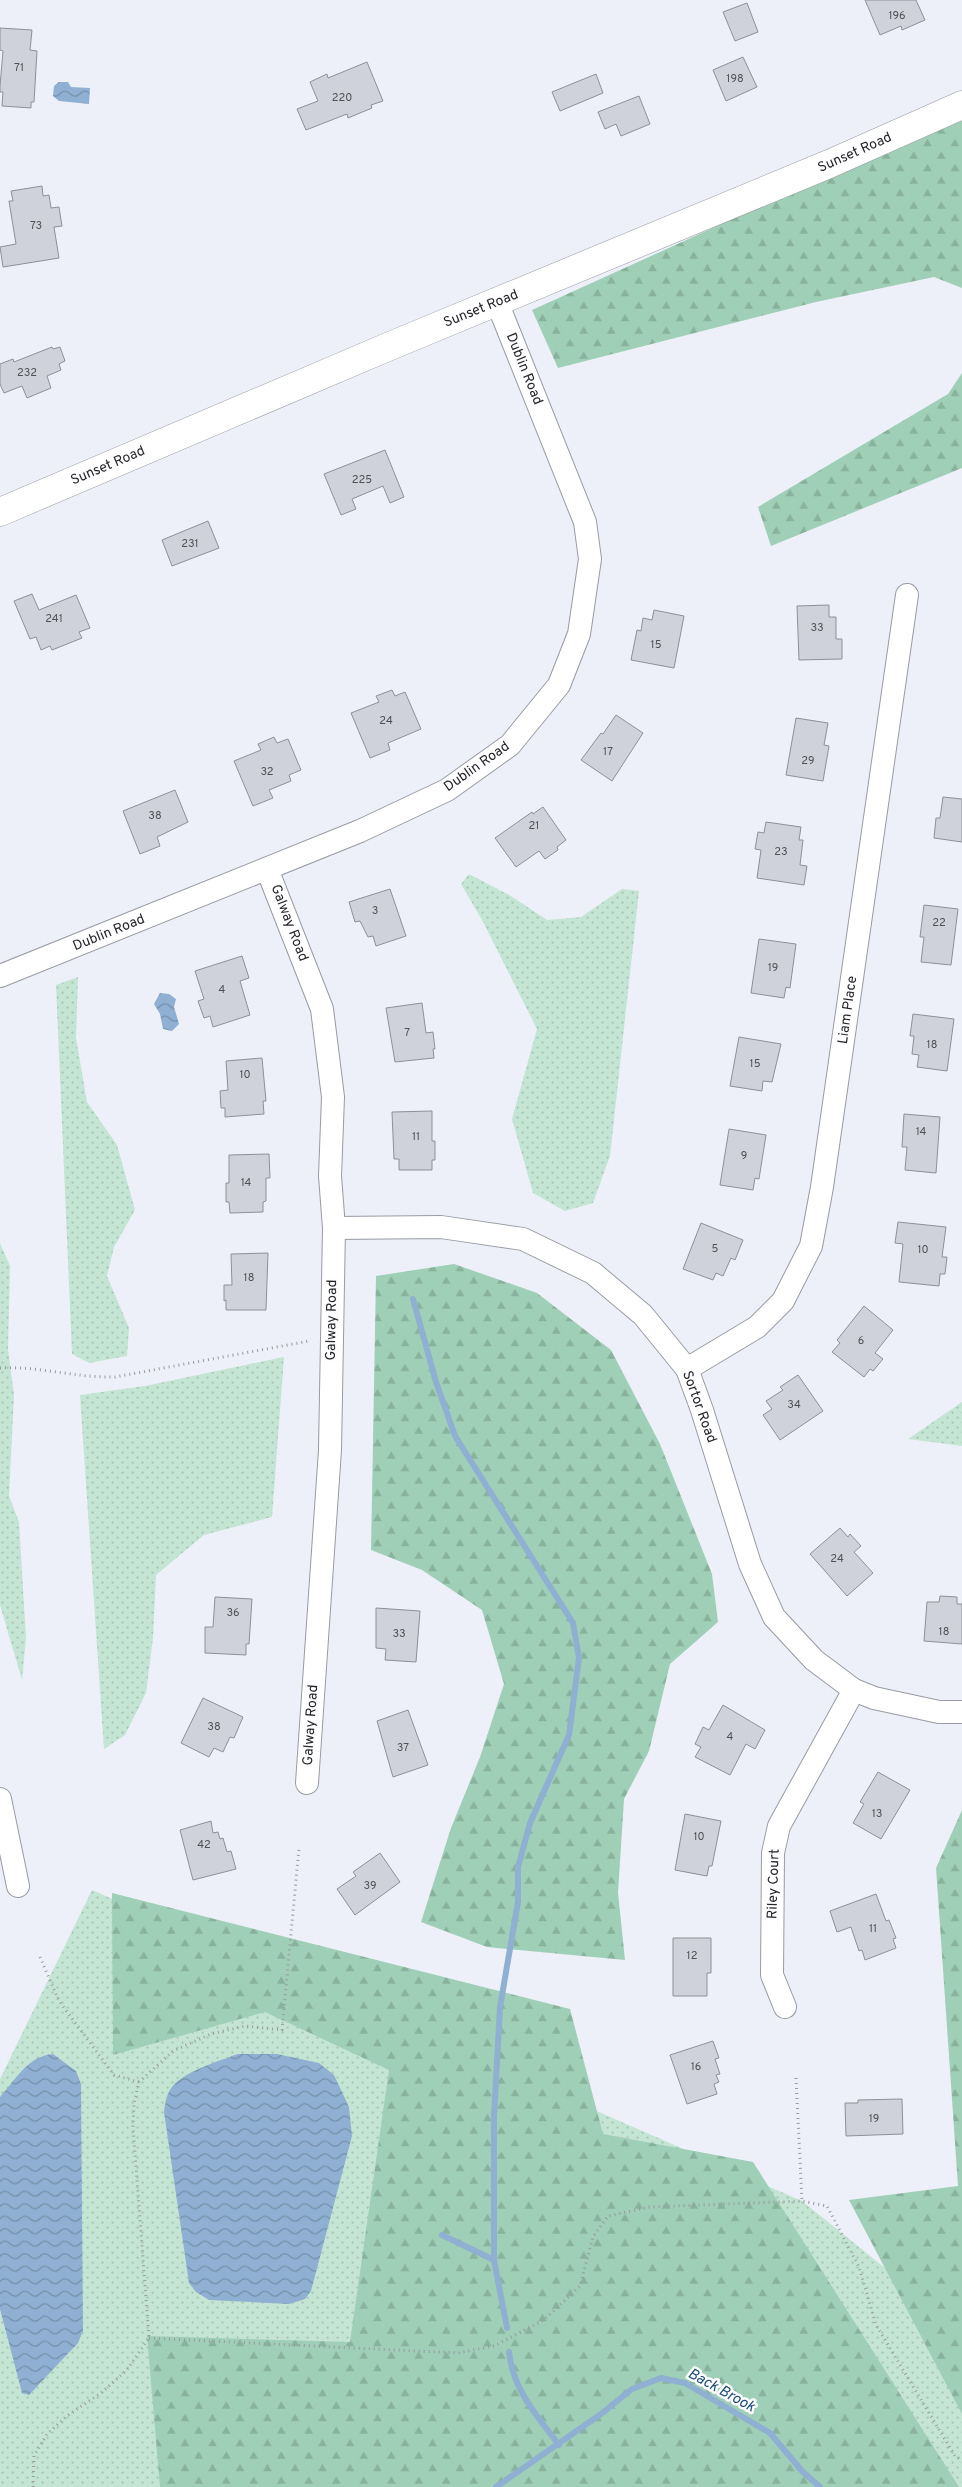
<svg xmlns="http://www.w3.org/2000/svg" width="962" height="2487" viewBox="0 0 962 2487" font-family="Overpass,sans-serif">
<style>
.grass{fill:url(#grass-dots)}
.forest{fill:url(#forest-firs)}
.water{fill:url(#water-waves)}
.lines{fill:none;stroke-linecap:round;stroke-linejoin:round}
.stream{stroke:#8fb0d2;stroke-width:6}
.building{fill:#d0d2db;stroke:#8e9098}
.street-casing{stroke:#989ba3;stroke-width:24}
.secondary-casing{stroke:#989ba3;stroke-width:29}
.path{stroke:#989aa0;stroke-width:3;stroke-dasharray:1 4;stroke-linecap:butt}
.street{stroke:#fff;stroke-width:22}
.secondary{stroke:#fff;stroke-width:28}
.labels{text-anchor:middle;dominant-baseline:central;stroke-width:5;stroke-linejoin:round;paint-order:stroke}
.number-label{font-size:11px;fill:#505156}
.street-label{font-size:14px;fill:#252629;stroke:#fdfdff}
.water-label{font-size:15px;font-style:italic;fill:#1d4d7a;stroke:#fdfdff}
</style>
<defs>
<pattern id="grass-dots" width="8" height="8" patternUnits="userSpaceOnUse" patternTransform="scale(1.25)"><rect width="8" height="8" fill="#c4e5d3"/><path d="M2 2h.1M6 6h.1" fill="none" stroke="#a8c4b5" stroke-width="1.8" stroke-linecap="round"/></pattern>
<pattern id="forest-firs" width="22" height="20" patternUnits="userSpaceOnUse" patternTransform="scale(1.25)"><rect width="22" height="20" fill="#9fcfb6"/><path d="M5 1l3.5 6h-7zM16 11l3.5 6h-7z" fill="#89b29c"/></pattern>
<pattern id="water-waves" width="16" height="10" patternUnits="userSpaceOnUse" patternTransform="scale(1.25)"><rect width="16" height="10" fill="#8fb0d2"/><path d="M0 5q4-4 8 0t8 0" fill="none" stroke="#758faa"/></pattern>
</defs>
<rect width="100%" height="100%" fill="#edf0f8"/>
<g class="grass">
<polygon points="469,874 511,896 547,920 581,917 622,889 639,891 610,1156 593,1203 565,1211 533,1193 512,1119 537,1029 482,920 461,884"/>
<polygon points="78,977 76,1038 87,1102 117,1145 135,1210 114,1247 107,1276 129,1328 127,1356 89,1363 72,1354 56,985"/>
<polygon points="0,1243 10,1266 8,1349 14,1395 9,1496 19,1522 26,1638 22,1680 0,1605"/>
<polygon points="284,1357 272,1517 204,1535 156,1575 153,1638 146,1693 125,1735 104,1749 80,1395 145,1386"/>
<polygon points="962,1402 962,1446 908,1439"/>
<polygon points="92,1890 802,2201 962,2330 962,2487 0,2487 0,2079"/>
</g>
<g class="forest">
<polygon points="962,115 962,288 934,277 816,302 558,368 532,310"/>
<polygon points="962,373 962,468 771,546 758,507 948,394"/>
<polygon points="454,1264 537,1293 611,1350 660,1444 712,1574 718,1622 670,1664 649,1751 624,1799 618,1893 625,1960 487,1947 421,1922 451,1828 480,1757 504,1684 482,1610 422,1570 371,1550 376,1276"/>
<polygon points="962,1810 962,2414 849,2200 958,2186 936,1868"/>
<polygon points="112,1893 570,2009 603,2134 753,2162 959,2487 160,2487 147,2336 350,2342 389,2070 265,2012 113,2055"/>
</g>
<g class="water">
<polygon points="59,82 68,82 71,87 90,88 89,104 59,101 53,96 54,86"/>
<polygon points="160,993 169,994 176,999 174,1007 179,1024 172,1031 163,1029 160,1014 154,1004"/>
<path d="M53 2054 76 2071 81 2084 83 2331 78 2343 29 2395 22 2393 0 2309V2097C16 2079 28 2056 53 2054Z"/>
<path d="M238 2054H277L319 2063 334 2075 349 2107 352 2136 311 2291 305 2299 289 2304 209 2300 196 2292 189 2283 164 2112C165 2105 166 2096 170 2090 181 2072 219 2061 238 2054Z"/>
</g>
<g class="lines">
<g class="stream">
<polyline points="413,1299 436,1382 455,1436 573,1623 579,1658 569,1735 530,1823 518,1867 518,1902 500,2007 494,2116 494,2260 507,2328"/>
<polyline points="442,2235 494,2260"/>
<path d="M509 2352C513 2390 537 2416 559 2445"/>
<polyline points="496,2487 601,2414 632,2389 661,2378 685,2383 770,2433 802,2471 820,2487"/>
</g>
</g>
<g class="building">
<polygon points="865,0 916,0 925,20 902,30 901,26 880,35"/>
<polygon points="747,3 758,32 735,41 723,12"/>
<polygon points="0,28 32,30 30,50 37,51 34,102 31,102 31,108 2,106 3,92 0,92 0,86 3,51 0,50"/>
<polygon points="743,57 757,87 726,101 713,70"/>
<polygon points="367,62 383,101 371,105 372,108 348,118 347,114 306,130 297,109 318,101 310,82 327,74 328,78"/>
<polygon points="596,74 603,93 560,111 552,92"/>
<polygon points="639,96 650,124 621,136 616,124 605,129 598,112"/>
<polygon points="42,186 43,196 49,195 51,208 59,207 62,226 54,227 59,258 3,267 0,247 16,244 9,201 13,201 11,191"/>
<polygon points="52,347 53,349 60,347 65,361 59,364 61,370 47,376 51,388 27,398 22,386 4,393 0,384 0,364 13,359 14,362"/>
<polygon points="385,450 404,497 390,503 383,486 352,499 356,509 341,515 324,474"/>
<polygon points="208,521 219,548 172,566 162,540"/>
<polygon points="32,594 39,610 76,595 90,628 79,632 82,638 52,650 50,646 41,650 36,637 30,639 14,601"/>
<polygon points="829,605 829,617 836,617 836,639 842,639 842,659 799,660 797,606"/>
<polygon points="654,610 684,616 674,668 631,660 637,630 641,631 643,618 652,620"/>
<polygon points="392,690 395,696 405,692 421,729 388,743 390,750 370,758 351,713 379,702 376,696"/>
<polygon points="616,715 643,733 612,781 581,760 601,733 603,734"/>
<polygon points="796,718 828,723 824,745 829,746 823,781 786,775"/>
<polygon points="274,737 277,743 288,739 301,770 289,775 291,781 269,790 273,798 253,806 234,761 261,750 258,744"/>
<polygon points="175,790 188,822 157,837 160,846 140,854 123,811"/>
<polygon points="943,797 962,799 962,842 934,838 936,818 940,818"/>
<polygon points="543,807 566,840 557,847 558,850 545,859 539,851 516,867 495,838 532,812 533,814"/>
<polygon points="766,822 801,827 799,840 803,840 800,865 807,866 804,885 757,878 761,850 755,849 758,832 764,833"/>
<polygon points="390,889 406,936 376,946 373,936 368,937 360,921 355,922 349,902"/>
<polygon points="924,905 958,909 951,965 921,962 924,937 920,937"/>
<polygon points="759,939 796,944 790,988 786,987 784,998 751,993"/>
<polygon points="242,956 249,978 240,981 250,1015 213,1027 210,1016 204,1018 198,1001 204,999 195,971"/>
<polygon points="422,1003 426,1033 433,1032 435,1049 433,1049 434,1058 395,1062 386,1008"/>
<polygon points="913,1014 954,1019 947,1071 917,1067 919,1055 912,1054 914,1036 910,1036"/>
<polygon points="739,1037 781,1044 772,1082 763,1081 762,1091 730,1086"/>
<polygon points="262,1058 266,1101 263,1101 264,1114 225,1117 225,1108 221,1108 220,1091 228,1090 226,1061"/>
<polygon points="432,1111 432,1141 435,1141 435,1160 432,1160 432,1170 399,1170 399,1159 394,1159 392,1112"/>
<polygon points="904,1114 940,1117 936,1173 905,1170 907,1147 902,1147"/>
<polygon points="729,1129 766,1135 759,1179 755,1178 753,1190 720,1185"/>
<polygon points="269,1154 270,1178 266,1178 266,1201 263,1202 263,1212 230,1213 229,1202 226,1202 226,1183 229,1183 229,1155"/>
<polygon points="898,1222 946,1227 942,1257 947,1257 945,1274 940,1274 939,1286 899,1282 903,1244 895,1243"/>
<polygon points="701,1223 743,1240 735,1260 731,1258 723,1276 716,1273 713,1280 683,1269"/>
<polygon points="268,1253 266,1310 226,1310 226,1300 224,1301 224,1285 232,1285 231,1254"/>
<polygon points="864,1306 893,1330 875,1353 883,1359 873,1371 870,1369 864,1377 832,1352 840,1343 837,1340"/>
<polygon points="798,1375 823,1411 780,1440 763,1415 772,1409 766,1401 783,1390 780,1387"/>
<polygon points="840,1528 848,1537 850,1534 861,1546 854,1552 873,1573 847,1596 810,1554"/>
<polygon points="940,1596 957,1597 957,1604 962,1604 962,1644 924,1641 927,1602 939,1602"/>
<polygon points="215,1597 252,1599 249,1644 246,1644 246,1655 205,1653 205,1627 213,1627"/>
<polygon points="376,1608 420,1611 416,1662 385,1660 386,1649 376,1648"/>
<polygon points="203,1698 243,1717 234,1738 230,1737 223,1752 214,1748 209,1757 181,1743"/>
<polygon points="723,1705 765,1730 755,1749 746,1744 730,1775 695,1757 701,1747 695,1744 703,1727 709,1730"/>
<polygon points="408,1710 428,1765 393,1777 377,1721"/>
<polygon points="878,1772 910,1790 881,1839 853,1823 864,1804 860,1802"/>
<polygon points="685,1814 721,1821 712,1866 709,1866 707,1876 675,1870"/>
<polygon points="211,1821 213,1833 218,1832 220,1839 223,1838 227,1852 231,1851 236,1869 193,1880 180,1830"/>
<polygon points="380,1853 400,1882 355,1915 337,1889 356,1876 353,1872"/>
<polygon points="876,1894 886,1921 889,1920 896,1938 893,1939 896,1948 865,1960 862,1950 859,1951 851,1927 837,1932 830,1911"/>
<polygon points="673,1938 711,1938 711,1973 707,1973 707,1996 673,1996"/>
<polygon points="713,2041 719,2058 715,2059 720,2074 716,2075 719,2082 714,2084 717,2094 687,2104 670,2055"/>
<polygon points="902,2099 903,2134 846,2136 845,2103 858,2103 858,2100"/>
</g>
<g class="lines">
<defs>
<g id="street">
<polyline points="267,869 322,1009 333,1097 330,1176 334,1228 330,1450 307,1783"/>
<polyline points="0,976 360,831 447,790 510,745 559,685 579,634 590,559 585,522 497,302"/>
<polyline points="334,1228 441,1227 523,1239 593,1273 643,1315 687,1369 702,1410 750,1564 774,1617 814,1660 854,1690 874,1698 939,1712 962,1712"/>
<polyline points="687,1369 757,1327 783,1301 811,1246 822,1187 907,595"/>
<polyline points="0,1799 18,1886"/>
<polyline points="785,2007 772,1975 773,1853 779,1826 854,1690"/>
</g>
<polyline id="secondary" points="0,512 390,346 829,164 962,105"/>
</defs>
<use href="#street" class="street-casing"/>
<use href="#secondary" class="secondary-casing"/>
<g class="path">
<path d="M0 1368C40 1366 76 1378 115 1377L309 1341"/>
<polyline points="40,1957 59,2001 114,2075 139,2082"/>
<polyline points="796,2078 802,2201"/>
<polyline points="149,2338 458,2353 494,2346 544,2320 580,2286 593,2237 608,2216 650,2207 802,2201 827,2206 859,2267 876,2325 955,2456 962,2460"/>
<polyline points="33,2487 34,2456 47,2434 67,2416 101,2393 126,2371 149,2338 133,2127 134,2103 139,2082 173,2051 211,2034 245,2026 282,2030 299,1848"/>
</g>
<use href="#street" class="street"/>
<use href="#secondary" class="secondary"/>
</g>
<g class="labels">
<g class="number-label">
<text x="897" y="16">196</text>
<text x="19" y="68">71</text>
<text x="735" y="79">198</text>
<text x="342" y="98">220</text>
<text x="36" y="226">73</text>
<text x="27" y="373">232</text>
<text x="362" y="480">225</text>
<text x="190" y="544">231</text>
<text x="54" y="619">241</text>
<text x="817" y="628">33</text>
<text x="656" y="645">15</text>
<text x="386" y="721">24</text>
<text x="608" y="752">17</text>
<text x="808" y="761">29</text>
<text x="267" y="772">32</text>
<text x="155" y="816">38</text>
<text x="534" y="826">21</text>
<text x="781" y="852">23</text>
<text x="375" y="911">3</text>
<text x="939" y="923">22</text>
<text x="773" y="968">19</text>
<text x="222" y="990">4</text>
<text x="407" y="1033">7</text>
<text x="932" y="1045">18</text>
<text x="755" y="1064">15</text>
<text x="245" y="1075">10</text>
<text x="921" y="1132">14</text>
<text x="416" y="1137">11</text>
<text x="744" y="1156">9</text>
<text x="246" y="1183">14</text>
<text x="715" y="1249">5</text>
<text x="923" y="1250">10</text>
<text x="249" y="1278">18</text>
<text x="861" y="1341">6</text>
<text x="794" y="1405">34</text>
<text x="837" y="1559">24</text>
<text x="233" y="1613">36</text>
<text x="944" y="1632">18</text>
<text x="399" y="1634">33</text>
<text x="214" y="1727">38</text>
<text x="730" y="1737">4</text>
<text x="403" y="1748">37</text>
<text x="877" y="1814">13</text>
<text x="699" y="1837">10</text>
<text x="204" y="1845">42</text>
<text x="370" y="1886">39</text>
<text x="873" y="1929">11</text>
<text x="692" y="1956">12</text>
<text x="696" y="2067">16</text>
<text x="874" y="2119">19</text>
</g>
<g class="street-label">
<text transform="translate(855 153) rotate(-24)">Sunset Road</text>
<text transform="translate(481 309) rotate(-22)">Sunset Road</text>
<text transform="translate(524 369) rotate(68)">Dublin Road</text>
<text transform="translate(108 466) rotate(-23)">Sunset Road</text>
<text transform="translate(477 767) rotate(-35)">Dublin Road</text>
<text transform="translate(289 923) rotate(69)">Galway Road</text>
<text transform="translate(109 933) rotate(-22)">Dublin Road</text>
<text transform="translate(848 1010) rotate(-82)">Liam Place</text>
<text transform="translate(332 1320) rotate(-89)">Galway Road</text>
<text transform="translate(699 1407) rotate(70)">Sortor Road</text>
<text transform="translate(311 1725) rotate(-86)">Galway Road</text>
<text transform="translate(774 1884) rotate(-88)">Riley Court</text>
</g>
<g class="water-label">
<text transform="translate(721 2391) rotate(29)">Back Brook</text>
</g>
</g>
</svg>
